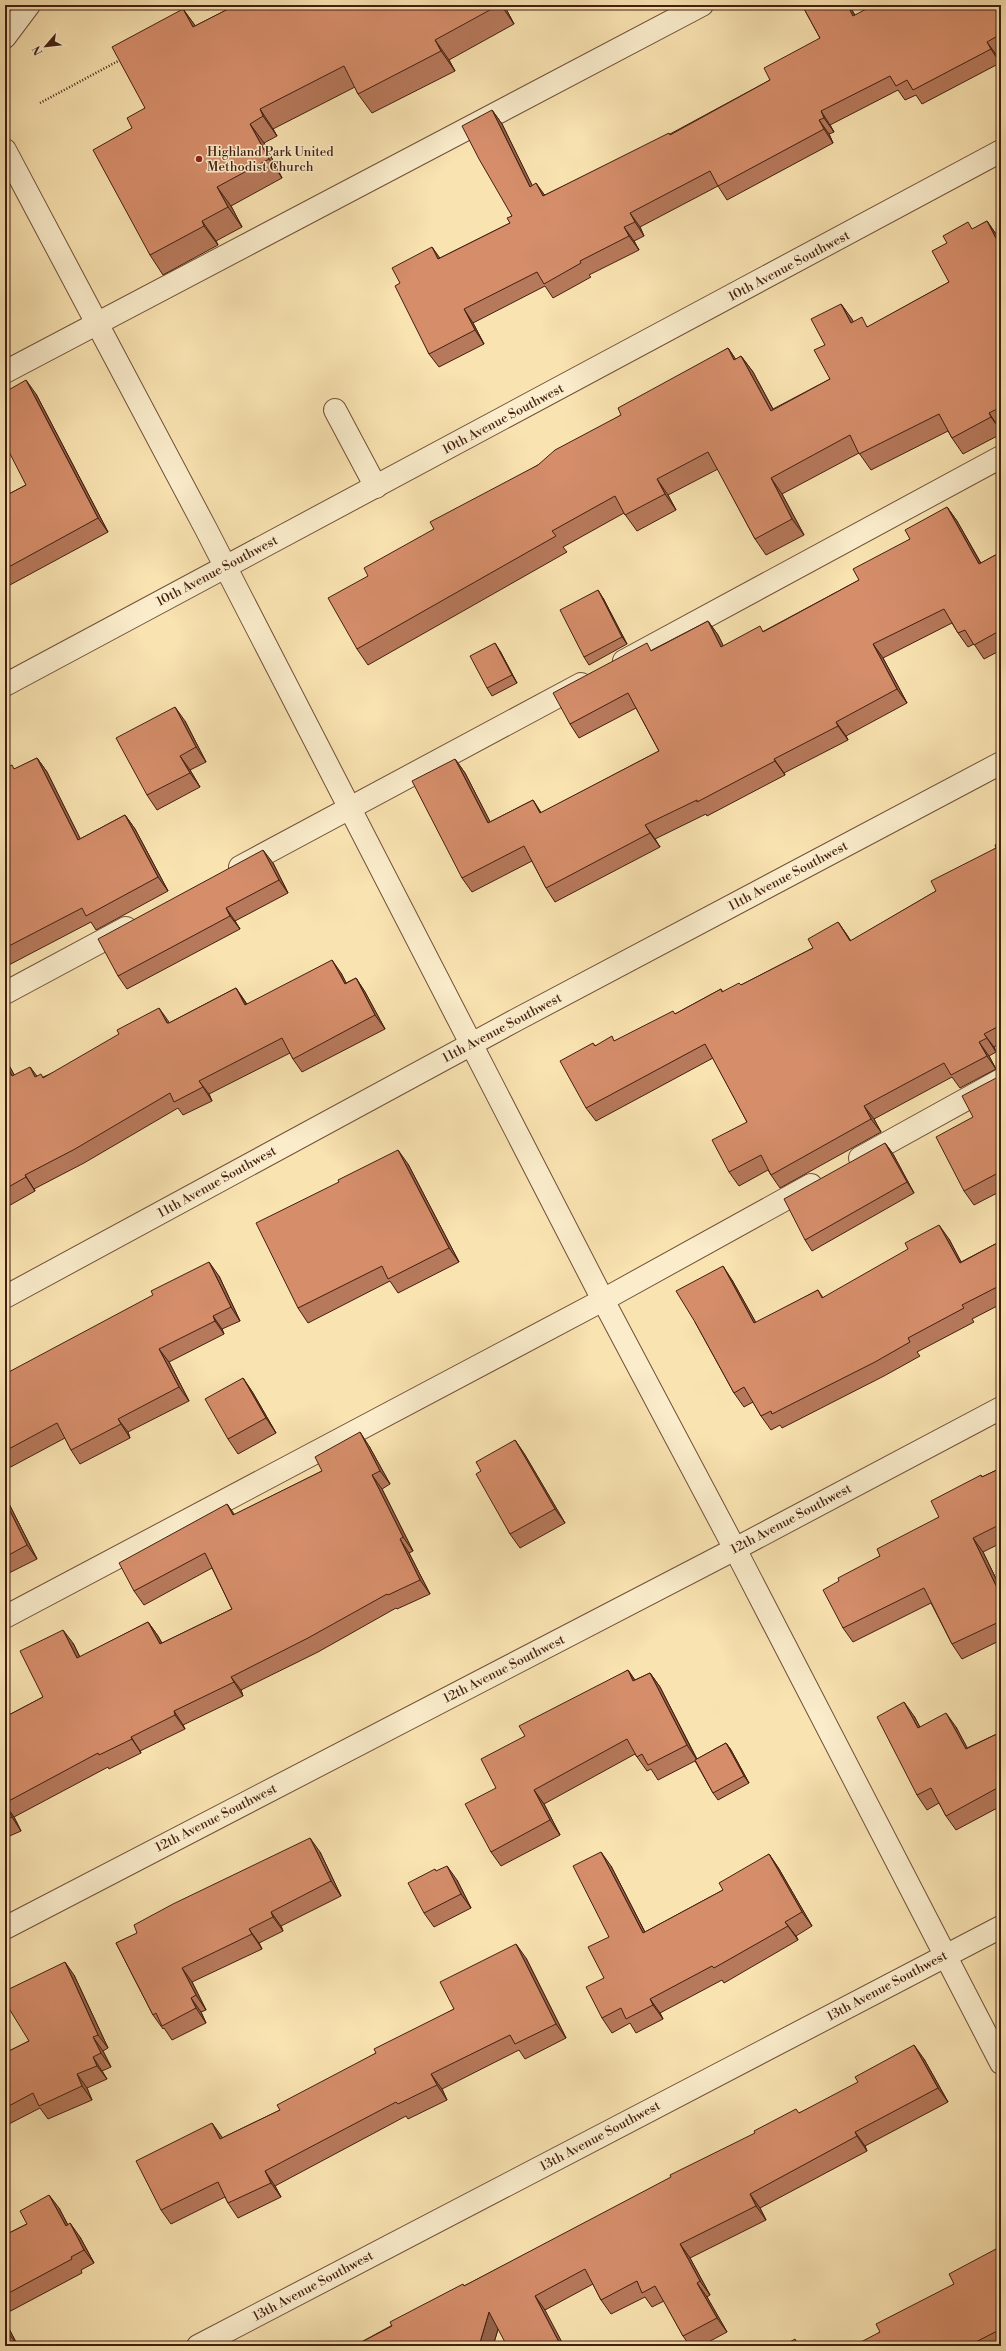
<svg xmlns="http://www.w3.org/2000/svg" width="1006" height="2351" viewBox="0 0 1006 2351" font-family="'Libre Bodoni',serif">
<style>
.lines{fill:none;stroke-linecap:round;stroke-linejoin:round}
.minor-casing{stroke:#705039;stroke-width:24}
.path{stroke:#431f11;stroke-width:2.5;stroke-dasharray:1 2;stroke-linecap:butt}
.minor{stroke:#fbedcc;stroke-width:22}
.wall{fill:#b7795b;stroke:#431f11}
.shaded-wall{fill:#95634a;stroke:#431f11}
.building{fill:#d58d6a;stroke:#431f11}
.poi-dot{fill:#8f2418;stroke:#fbedcc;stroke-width:1.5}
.labels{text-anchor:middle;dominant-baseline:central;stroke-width:3;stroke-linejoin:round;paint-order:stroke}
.poi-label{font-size:13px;fill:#431f11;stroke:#fbedcc;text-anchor:start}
.street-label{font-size:13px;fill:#431f11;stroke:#fbedcc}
</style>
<rect width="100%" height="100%" fill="#f9e3b1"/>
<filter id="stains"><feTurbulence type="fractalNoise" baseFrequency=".005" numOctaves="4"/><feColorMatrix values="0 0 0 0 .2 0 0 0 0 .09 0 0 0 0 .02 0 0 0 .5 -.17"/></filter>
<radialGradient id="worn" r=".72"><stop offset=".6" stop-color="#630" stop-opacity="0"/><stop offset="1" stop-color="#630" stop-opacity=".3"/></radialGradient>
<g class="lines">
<defs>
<g id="minor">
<polyline points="5,37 29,5"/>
<polyline points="5,150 206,529 603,1300 735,1549 1001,2063"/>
<polyline points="5,372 702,5"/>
<polyline points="335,410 376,487"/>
<polyline points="624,661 1001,457"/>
<polyline points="5,685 1001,151"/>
<polyline points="240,867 581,684"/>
<polyline points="5,993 126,928"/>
<polyline points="860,1158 1001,1080"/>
<polyline points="5,1297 516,1020 1001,763"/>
<polyline points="5,1617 603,1300 811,1185"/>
<polyline points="5,1928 735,1549 1001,1408"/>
<polyline points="198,2346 1001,1927"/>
</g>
</defs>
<use href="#minor" class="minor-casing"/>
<polyline class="path" points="40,103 120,60"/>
<use href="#minor" class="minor"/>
</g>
<g class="wall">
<polygon points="236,5 504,5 514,24 449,60 455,71 372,113 358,94 355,87 273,129 277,136 264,143 282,178 231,206 242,227 216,241 218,245 163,275 150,255 132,128 145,108 183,9 195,26"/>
<polygon points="802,5 849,5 855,15 1001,5 1001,53 997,56 1000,63 922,104 916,95 905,100 898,90 830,125 834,132 829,134 833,143 727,200 718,186 640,227 644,236 634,241 639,250 589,275 591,277 553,298 545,286 473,323 484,344 439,367 429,354 400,283 440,258 510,223 512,216 492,110 502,124 532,186 545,195 670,134 770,80 820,38"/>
<polygon points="987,221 998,237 1001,243 1001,429 1000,429 1001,434 963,454 952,438 948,431 871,470 859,453 782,494 804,535 766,555 755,539 718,469 668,495 676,510 637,531 624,513 563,547 567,552 368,665 357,649 368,576 434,529 538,465 621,415 728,348 736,360 741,356 753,372 773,409 830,379 825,345 841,304 853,322 868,327 949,282 973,229"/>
<polygon points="36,394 108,532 8,586 5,583 5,496 26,485"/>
<polygon points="947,507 957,521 981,563 1001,552 1001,650 984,659 974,644 968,647 958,633 952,623 883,658 907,703 846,736 848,740 784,773 785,775 707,816 706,814 655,839 660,847 555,902 546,888 532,861 472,892 462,878 455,759 465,773 490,822 533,800 541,813 659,751 636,708 579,738 570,724 652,650 708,621 718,635 723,646 764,631 859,580 910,539"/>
<polygon points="603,598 627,644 589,665 584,657"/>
<polygon points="500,651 517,683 492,696 487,688"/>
<polygon points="185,721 206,762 190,770 200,787 157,810 147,795"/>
<polygon points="37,758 47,772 80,839 125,815 135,829 168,891 96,930 91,922 5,967 5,768 15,769"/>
<polygon points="1001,842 1001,1043 994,1047 996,1052 989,1056 996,1069 960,1088 952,1077 874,1119 881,1132 780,1188 771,1175 768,1170 739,1186 729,1172 747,1122 713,1058 596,1121 586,1108 593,1043 595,1046 615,1041 675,1014 721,989 723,992 741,985 813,948 838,922 851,941 936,891 996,848"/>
<polygon points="273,863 288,893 235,921 240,929 127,989 118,976"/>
<polygon points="341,973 346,983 356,978 365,992 385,1029 302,1072 293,1059 290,1053 209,1094 212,1101 183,1115 178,1108 84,1163 34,1189 35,1191 5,1208 5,1058 14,1075 43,1077 169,1023 236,988 247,1004"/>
<polygon points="1001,1081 1001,1191 974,1205 964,1191 973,1117"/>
<polygon points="885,1143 893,1154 914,1193 812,1251 805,1240"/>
<polygon points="408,1164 459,1262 398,1293 390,1281 308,1323 298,1308"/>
<polygon points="949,1239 961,1262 1001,1241 1001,1304 972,1319 974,1322 917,1352 920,1356 884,1376 782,1428 780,1425 771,1430 761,1416 753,1402 744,1407 734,1393 695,1322 732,1280 756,1323 818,1290 823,1298"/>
<polygon points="219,1276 240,1321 222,1329 224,1334 169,1362 189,1401 128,1432 130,1438 80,1464 71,1450 65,1438 5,1470 5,1374"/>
<polygon points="243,1378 253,1393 276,1433 238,1454 228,1439"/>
<polygon points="515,1440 525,1455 565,1523 520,1548 510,1534 481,1471"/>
<polygon points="369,1446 390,1484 382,1489 413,1551 409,1553 430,1594 397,1609 396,1608 318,1652 241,1690 243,1696 183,1725 185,1729 140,1751 141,1753 109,1769 108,1767 14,1817 21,1831 5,1838 5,1717 43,1697 73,1643 80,1657 148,1622 158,1636 162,1643 232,1609 212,1568 144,1605 134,1591 227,1504 234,1515 322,1471"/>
<polygon points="1001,1468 1001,1543 983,1552 1001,1589 1001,1640 962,1659 952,1644 931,1603 853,1642 843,1628 839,1581 880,1556 939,1517 981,1475 982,1477"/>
<polygon points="5,1496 37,1559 5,1575"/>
<polygon points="628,1670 635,1680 650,1673 660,1687 697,1759 726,1743 731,1750 749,1783 718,1800 713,1793 695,1761 658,1780 651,1769 647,1771 635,1754 544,1804 560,1835 501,1866 491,1852 496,1788 525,1736"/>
<polygon points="914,1716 920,1727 956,1727 967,1748 1001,1732 1001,1806 956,1830 946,1816 939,1803 927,1810 917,1795"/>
<polygon points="320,1852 341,1896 281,1926 283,1931 259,1943 262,1949 192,1982 206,2010 201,2012 206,2023 172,2040 164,2028 163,2029 153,2015 116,1943"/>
<polygon points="769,1854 779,1869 812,1926 796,1936 798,1940 724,1983 722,1980 660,2013 663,2019 636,2033 630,2023 612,2033 602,2018 604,1978 609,1937 611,1866 645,1932 723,1890"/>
<polygon points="457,1880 471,1908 434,1927 424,1913"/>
<polygon points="526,1958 566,2038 525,2059 519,2050 442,2089 447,2100 408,2119 406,2116 275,2186 281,2197 238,2218 228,2203 225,2197 171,2224 161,2210 222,2138 280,2110 376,2053 454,2009"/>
<polygon points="74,1975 108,2048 103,2051 111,2067 102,2071 107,2079 87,2088 92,2100 48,2119 40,2108 5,2126 5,2053 29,2041"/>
<polygon points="924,2059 948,2102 865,2146 867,2151 760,2208 766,2220 690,2258 710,2295 707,2297 727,2332 701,2346 690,2346 683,2336 664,2301 652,2307 645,2297 611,2314 601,2300 593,2284 545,2310 498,2329 493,2346 354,2346 464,2286 799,2113"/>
<polygon points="59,2208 68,2225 80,2237 94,2263 81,2270 82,2273 5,2314 5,2235"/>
<polygon points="996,2249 998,2252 1001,2250 1001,2346 863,2346 880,2332 954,2284"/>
<polygon points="5,2321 18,2346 5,2346"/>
</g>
<g class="shaded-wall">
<polygon points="501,5 504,5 514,24"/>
<polygon points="847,5 849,5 863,30 853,16"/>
<polygon points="183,9 197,28 193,27"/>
<polygon points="435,40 449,60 455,71 441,51"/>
<polygon points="987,42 997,56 1000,63 991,49"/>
<polygon points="260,109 273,129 277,136 263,116"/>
<polygon points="492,110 502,124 540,201 530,187"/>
<polygon points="821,111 830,125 834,132 824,118"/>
<polygon points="819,120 829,134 833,143 824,129"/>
<polygon points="250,124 264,143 282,178 269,159"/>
<polygon points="536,183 546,197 543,196"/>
<polygon points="217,187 231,206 242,227 228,207"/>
<polygon points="630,213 640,227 644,236 635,222"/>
<polygon points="202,221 216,241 218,245 204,226"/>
<polygon points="987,221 998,237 1001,243 1001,248"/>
<polygon points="624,227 634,241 639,250 629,236"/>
<polygon points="432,247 442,261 438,259"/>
<polygon points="841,304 852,319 863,339 851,323"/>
<polygon points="464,309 473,323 484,344 475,330"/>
<polygon points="728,348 739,364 734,360"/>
<polygon points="741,356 753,372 782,426 771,411"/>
<polygon points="26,380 36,394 108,532 98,518"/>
<polygon points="989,413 1000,429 1001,431 991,417"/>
<polygon points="771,478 782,494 804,535 792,519"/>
<polygon points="657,479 668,495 676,510 665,494"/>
<polygon points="947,507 957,521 989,578 979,564"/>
<polygon points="598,590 603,598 627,644 622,637"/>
<polygon points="708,621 718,635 731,661 721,647"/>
<polygon points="495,643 500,651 517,683 512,675"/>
<polygon points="873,644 883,658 907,703 897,689"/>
<polygon points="175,707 185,721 206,762 196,747"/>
<polygon points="836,722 846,736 848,740 838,726"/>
<polygon points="180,756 190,770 200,787 190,773"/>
<polygon points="37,758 47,772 88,854 78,840"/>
<polygon points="455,759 465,773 498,837 488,823"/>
<polygon points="774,759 784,773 785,775 775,761"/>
<polygon points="533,800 542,814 540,813"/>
<polygon points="125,815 135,829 168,891 158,877"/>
<polygon points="645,825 655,839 660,847 650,833"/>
<polygon points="263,850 273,863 288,893 279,880"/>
<polygon points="226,908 235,921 240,929 230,916"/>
<polygon points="838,922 847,935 859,955 850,941"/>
<polygon points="332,960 341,973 354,998 345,984"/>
<polygon points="356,978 365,992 385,1029 375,1015"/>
<polygon points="236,988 245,1002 254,1019 245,1005"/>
<polygon points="159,1008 169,1022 177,1036 167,1023"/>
<polygon points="984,1034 994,1047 996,1052 987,1038"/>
<polygon points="979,1042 989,1056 996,1069 987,1056"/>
<polygon points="5,1058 22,1089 12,1076 5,1062"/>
<polygon points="30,1067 40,1080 35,1077"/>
<polygon points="199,1081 209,1094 212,1101 203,1087"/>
<polygon points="864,1106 874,1119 881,1132 871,1119"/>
<polygon points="885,1143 893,1154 914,1193 907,1182"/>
<polygon points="398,1150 408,1164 459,1262 449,1248"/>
<polygon points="25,1175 34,1189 35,1191 26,1177"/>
<polygon points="939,1225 949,1239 969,1277 960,1263"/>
<polygon points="209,1262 219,1276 240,1321 231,1307"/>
<polygon points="723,1266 732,1280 764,1337 754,1323"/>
<polygon points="213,1316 222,1329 224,1334 215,1321"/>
<polygon points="159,1349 169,1362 189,1401 179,1387"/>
<polygon points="243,1378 253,1393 276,1433 266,1418"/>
<polygon points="118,1419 128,1432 130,1438 121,1424"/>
<polygon points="360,1432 369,1446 390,1484 380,1471"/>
<polygon points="515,1440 525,1455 565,1523 555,1509"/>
<polygon points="372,1475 382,1489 413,1551 403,1537"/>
<polygon points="5,1496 37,1559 27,1545 5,1501"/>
<polygon points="227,1504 237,1518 233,1515"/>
<polygon points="973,1538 983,1552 1001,1589 1001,1596"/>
<polygon points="400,1539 409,1553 430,1594 420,1580"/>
<polygon points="148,1622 158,1636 169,1658 160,1644"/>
<polygon points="63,1630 73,1643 87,1672 77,1658"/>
<polygon points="628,1670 638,1685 633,1681"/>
<polygon points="650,1673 660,1687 697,1760 687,1745"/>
<polygon points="231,1677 241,1690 243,1696 234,1682"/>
<polygon points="904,1702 914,1716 928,1742 918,1728"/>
<polygon points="174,1711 183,1725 185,1729 175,1715"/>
<polygon points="946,1713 956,1727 976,1764 966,1749"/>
<polygon points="131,1737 140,1751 141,1753 132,1739"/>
<polygon points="726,1743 731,1750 749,1783 744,1776"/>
<polygon points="534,1790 544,1804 560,1835 550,1820"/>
<polygon points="5,1804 14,1817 21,1831 12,1817"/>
<polygon points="310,1838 320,1852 341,1896 331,1881"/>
<polygon points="601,1852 611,1866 653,1948 643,1933"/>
<polygon points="769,1854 779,1869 812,1926 802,1912"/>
<polygon points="447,1866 457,1880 471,1908 461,1894"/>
<polygon points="271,1912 281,1926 283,1931 273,1917"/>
<polygon points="785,1922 796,1936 798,1940 788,1926"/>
<polygon points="249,1929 259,1943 262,1949 252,1934"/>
<polygon points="516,1944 526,1958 566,2038 556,2024"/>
<polygon points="65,1962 74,1975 108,2048 98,2035"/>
<polygon points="182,1968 192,1982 206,2010 196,1995"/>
<polygon points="191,1998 201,2012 206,2023 196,2008"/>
<polygon points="650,1999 660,2013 663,2019 653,2005"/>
<polygon points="93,2037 103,2051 111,2067 101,2053"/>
<polygon points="914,2045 924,2059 948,2102 938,2088"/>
<polygon points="93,2057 102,2071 107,2079 97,2066"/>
<polygon points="77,2074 87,2088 92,2100 82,2086"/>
<polygon points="431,2074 442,2089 447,2100 437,2085"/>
<polygon points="212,2123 222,2137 230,2154 220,2139"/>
<polygon points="855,2132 865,2146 867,2151 857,2136"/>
<polygon points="265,2171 275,2186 281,2197 271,2183"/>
<polygon points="750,2194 760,2208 766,2220 756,2206"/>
<polygon points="49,2195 59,2208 75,2239 66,2226"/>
<polygon points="70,2223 80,2237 94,2263 84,2250"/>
<polygon points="680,2244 690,2258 710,2295 700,2281"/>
<polygon points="697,2283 707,2297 727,2332 717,2318"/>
<polygon points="535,2296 545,2310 564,2346 561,2346"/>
<polygon points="489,2312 499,2326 493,2346 479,2346"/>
<polygon points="5,2321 18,2346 9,2334 5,2326"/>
</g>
<g class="building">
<polygon points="236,5 499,5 435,40 441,51 358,94 344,66 260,109 263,116 250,124 269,159 217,187 228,207 202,221 204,226 150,255 93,150 132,128 127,118 145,108 112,47 183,9 193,27"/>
<polygon points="802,5 847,5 853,16 874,5 1001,5 1001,34 987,42 991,49 913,90 907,80 896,86 890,76 821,111 824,118 819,120 824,129 718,186 710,171 630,213 635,222 624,227 629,236 580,261 581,263 544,284 537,272 464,309 475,330 429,354 395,286 400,283 392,268 432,247 438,259 510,223 507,218 512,216 479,159 462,126 492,110 530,187 536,183 543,196 669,133 670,135 770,80 764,68 820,38"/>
<polygon points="987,221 1001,248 1001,407 989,413 991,417 952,438 939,414 859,454 850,435 771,478 792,519 755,539 708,452 657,479 665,494 625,515 615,496 552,531 556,536 357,649 328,598 368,576 364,568 434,529 430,522 538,465 555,450 621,415 618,408 728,348 734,360 741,356 771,411 830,379 814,350 825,345 811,319 841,304 851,323 862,317 867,327 949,282 932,251 947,243 943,236 968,222 972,229"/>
<polygon points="26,380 98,518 5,569 5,496 26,485 5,444 5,392"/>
<polygon points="947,507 979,564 1001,552 1001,630 974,645 965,630 958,633 944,609 873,644 897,689 836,722 838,726 774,759 775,761 697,802 697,800 645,825 650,833 546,888 524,846 462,878 412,781 455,759 488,823 533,800 540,813 659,751 628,693 570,724 553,693 647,643 651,651 708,621 721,647 760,626 763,632 859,580 853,569 910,539 905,530"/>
<polygon points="598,590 622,637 584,657 560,610"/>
<polygon points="495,643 512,675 487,688 470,656"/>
<polygon points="175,707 196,747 180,756 190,773 147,795 116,738"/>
<polygon points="37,758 78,840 125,815 158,877 86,916 82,908 5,948 5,768 12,765 14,769"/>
<polygon points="1001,842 1001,1025 984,1034 987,1038 979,1042 987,1056 951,1075 944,1063 864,1106 871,1119 771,1175 761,1155 729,1172 712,1140 747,1122 705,1044 586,1108 560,1061 593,1043 595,1046 612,1036 614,1041 673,1011 675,1014 721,989 722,992 739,983 741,985 813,948 808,939 838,922 850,941 936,891 931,881 996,848 995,845"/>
<polygon points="263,850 279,880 226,908 230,916 118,976 98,939"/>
<polygon points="332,960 345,984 356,978 375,1015 293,1059 282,1038 199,1081 203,1087 174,1102 170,1093 75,1149 25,1175 26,1177 5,1189 5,1062 12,1076 30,1067 35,1077 41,1074 43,1078 119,1034 117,1030 159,1008 167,1023 169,1023 236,988 245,1005"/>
<polygon points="998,1077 1001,1083 1001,1178 998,1173 964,1191 936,1137 973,1117 962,1096"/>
<polygon points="885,1143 907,1182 805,1240 784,1199"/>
<polygon points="398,1150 449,1248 388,1279 382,1266 298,1308 256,1223 339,1182 338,1180"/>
<polygon points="939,1225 960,1263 1001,1241 1001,1285 962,1305 964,1308 908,1338 910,1342 875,1362 772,1414 771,1411 761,1416 744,1387 734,1393 695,1322 676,1291 723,1266 754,1323 818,1290 822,1298 908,1249 905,1243"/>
<polygon points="209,1262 231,1307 213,1316 215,1321 159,1349 179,1387 118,1419 121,1424 71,1450 57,1423 5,1451 5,1374 153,1295 151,1291"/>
<polygon points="243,1378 266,1418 228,1439 205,1399"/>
<polygon points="360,1432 380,1471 372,1475 403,1537 400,1539 420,1580 388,1595 387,1594 308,1638 231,1677 234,1682 174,1711 175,1715 131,1737 132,1739 99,1755 98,1753 5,1803 5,1717 43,1697 20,1651 63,1630 77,1658 148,1622 160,1644 232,1609 205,1553 134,1591 119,1563 227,1504 233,1515 322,1471 315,1457"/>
<polygon points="515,1440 555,1509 510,1534 476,1474 481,1471 476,1462"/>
<polygon points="1001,1468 1001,1524 973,1538 1001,1596 1001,1621 952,1644 924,1588 843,1628 823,1590 839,1581 838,1578 880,1556 877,1549 939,1517 931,1501 981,1475 982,1477"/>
<polygon points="5,1501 27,1545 5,1557"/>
<polygon points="628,1670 633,1681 650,1673 687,1745 648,1765 642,1754 637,1757 627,1739 534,1790 550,1820 491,1852 465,1804 496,1788 481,1759 525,1736 519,1726"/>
<polygon points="904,1702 918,1728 946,1713 966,1749 1001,1732 1001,1786 946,1816 931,1788 917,1795 877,1717"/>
<polygon points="726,1743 744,1776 713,1793 695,1760"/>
<polygon points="5,1804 12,1817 5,1820"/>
<polygon points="310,1838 331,1881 271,1912 273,1917 249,1929 252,1934 182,1968 196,1995 191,1998 196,2008 162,2026 156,2013 153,2015 116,1943 137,1933 134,1925 173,1904"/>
<polygon points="601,1852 643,1933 723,1890 719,1883 769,1854 802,1912 785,1922 788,1926 714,1968 712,1966 650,1999 653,2005 626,2019 621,2008 602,2018 586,1987 604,1978 588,1947 609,1937 573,1866"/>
<polygon points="447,1866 461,1894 424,1913 408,1883 435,1869 436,1871"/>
<polygon points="516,1944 556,2024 515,2044 510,2035 431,2074 437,2085 398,2104 396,2102 265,2171 271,2183 228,2203 218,2182 161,2210 136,2161 212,2123 220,2139 280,2110 277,2105 376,2053 374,2049 454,2009 440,1982"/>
<polygon points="65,1962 98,2035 93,2037 101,2053 93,2057 97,2066 77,2074 82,2086 39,2106 33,2093 5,2108 5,2053 29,2041 5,2002 5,1991"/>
<polygon points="914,2045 938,2088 855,2132 857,2136 750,2194 756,2206 680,2244 700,2281 697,2283 717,2318 683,2336 655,2286 642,2293 637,2281 601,2300 585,2269 535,2296 561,2346 507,2346 489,2312 479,2346 354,2346 392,2326 390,2322 463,2284 464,2286 671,2177 670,2175 755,2133 754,2131 796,2109 799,2113 858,2082 855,2077"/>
<polygon points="49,2195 66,2226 70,2223 84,2250 71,2257 72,2259 5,2295 5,2235 27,2224 20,2211"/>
<polygon points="996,2249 997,2252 1001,2250 1001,2329 968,2346 863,2346 861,2342 880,2332 876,2324 954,2284 949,2274"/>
<polygon points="5,2326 9,2334 5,2336"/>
<polygon points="795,2339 799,2346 783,2346"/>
</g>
<circle class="poi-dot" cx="199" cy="159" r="4"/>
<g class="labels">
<g class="poi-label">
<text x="207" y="152">Highland Park United<tspan x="207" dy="15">Methodist Church</tspan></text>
</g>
<g class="street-label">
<text transform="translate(789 266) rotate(-28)">10th Avenue Southwest</text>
<text transform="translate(503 419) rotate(-28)">10th Avenue Southwest</text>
<text transform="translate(217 571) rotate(-28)">10th Avenue Southwest</text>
<text transform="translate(788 876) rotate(-28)">11th Avenue Southwest</text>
<text transform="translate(502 1028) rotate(-28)">11th Avenue Southwest</text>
<text transform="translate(217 1182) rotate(-29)">11th Avenue Southwest</text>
<text transform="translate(791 1519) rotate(-28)">12th Avenue Southwest</text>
<text transform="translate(504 1669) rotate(-27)">12th Avenue Southwest</text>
<text transform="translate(216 1818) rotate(-27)">12th Avenue Southwest</text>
<text transform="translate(887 1986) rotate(-28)">13th Avenue Southwest</text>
<text transform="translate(600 2136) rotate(-28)">13th Avenue Southwest</text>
<text transform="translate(313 2286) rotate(-28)">13th Avenue Southwest</text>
</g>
</g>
<rect width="1006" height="2351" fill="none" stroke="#f9e3b1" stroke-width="20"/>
<rect x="6" y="6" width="994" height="2339" fill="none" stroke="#431f11" stroke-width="2"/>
<rect x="10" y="10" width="986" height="2331" fill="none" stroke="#431f11"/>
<g transform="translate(46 46) rotate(242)" stroke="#fbedcc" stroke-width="3" paint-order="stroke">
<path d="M0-3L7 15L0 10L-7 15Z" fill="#431f11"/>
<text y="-6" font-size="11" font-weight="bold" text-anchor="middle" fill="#431f11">N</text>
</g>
<rect width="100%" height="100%" filter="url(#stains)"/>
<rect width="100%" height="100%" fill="url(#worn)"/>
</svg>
